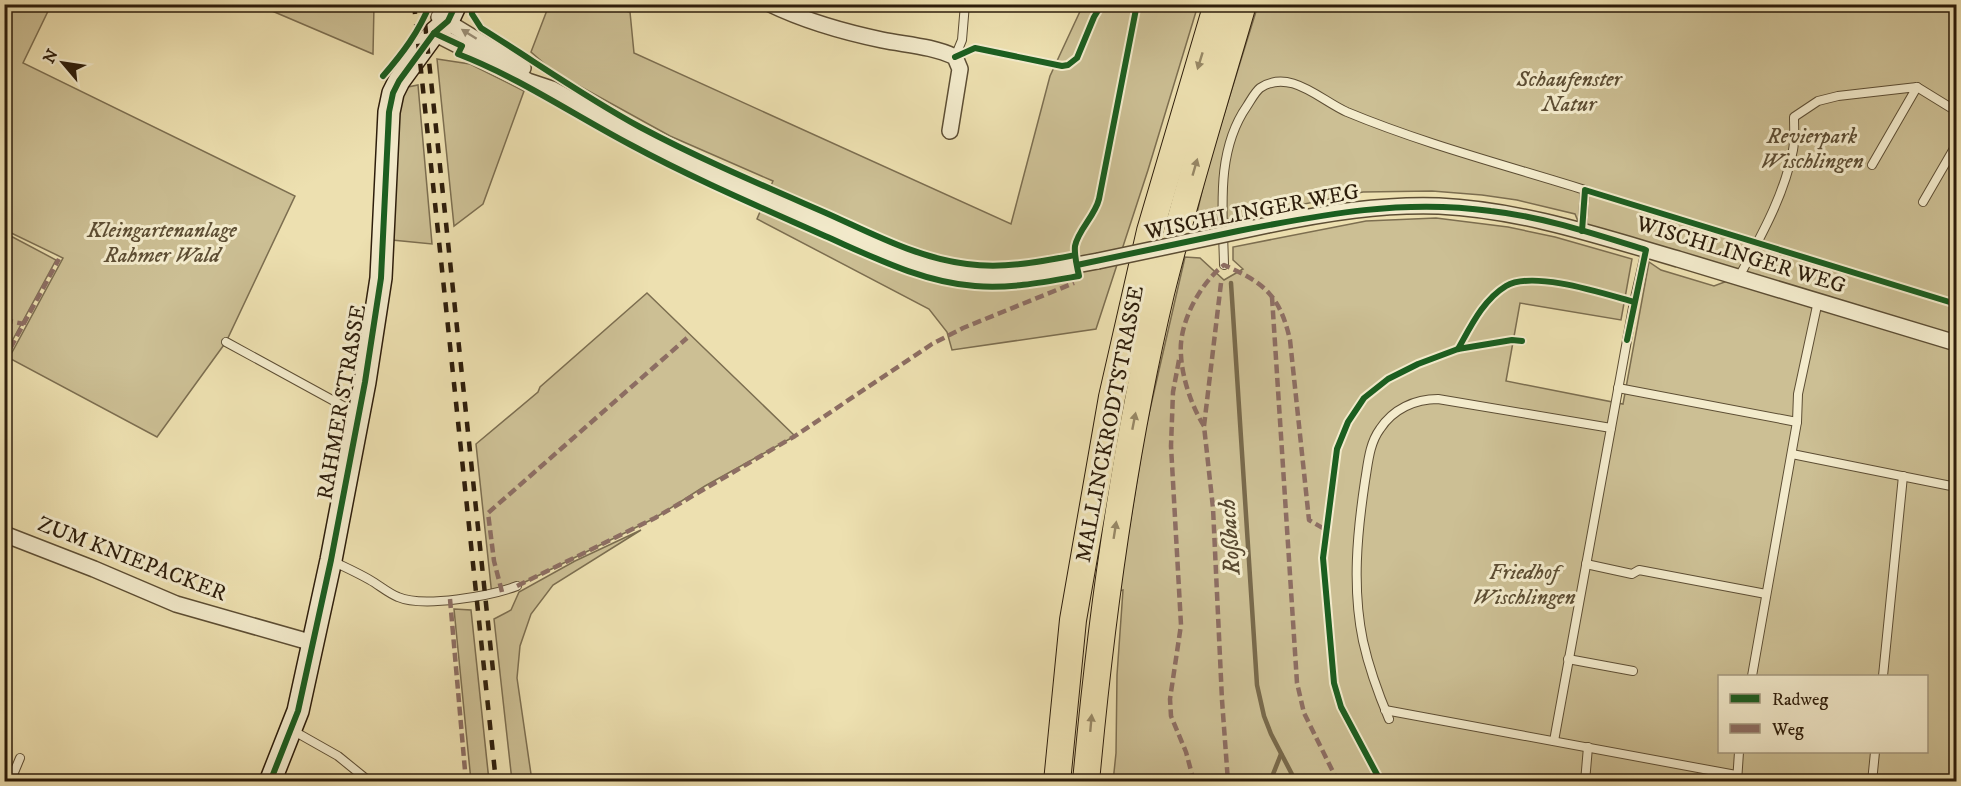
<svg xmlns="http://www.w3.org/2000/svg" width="1961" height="786" viewBox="0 0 1961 786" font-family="'IM FELL DW Pica',serif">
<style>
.green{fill:#ccbf94;stroke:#7c6e50;stroke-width:1.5;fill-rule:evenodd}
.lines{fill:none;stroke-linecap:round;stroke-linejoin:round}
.stream{stroke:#796a4c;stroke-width:4.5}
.lane-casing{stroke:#5d4e34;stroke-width:10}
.street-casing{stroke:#5d4e34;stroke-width:18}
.secondary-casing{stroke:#2d1d0b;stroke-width:24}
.highway-casing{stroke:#2d1d0b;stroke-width:28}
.lane{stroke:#f3ebcc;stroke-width:8}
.street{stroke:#f3ebcc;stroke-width:15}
.secondary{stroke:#f3ebcc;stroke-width:21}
.highway{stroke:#ede0b0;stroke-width:26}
.rail{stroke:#2d1d0b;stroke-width:4.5;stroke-dasharray:10 10;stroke-linecap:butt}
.street-bridge-casing{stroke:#5d4e34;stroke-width:18;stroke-linecap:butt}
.street-bridge{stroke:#f3ebcc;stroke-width:15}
.quiet{stroke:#8d6e63;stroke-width:4.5;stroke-dasharray:9 4.5;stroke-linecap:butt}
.cycleway-casing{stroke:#f3ebcc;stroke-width:10}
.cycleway{stroke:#1b5e20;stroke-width:6}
.oneway{fill:#9a8e75}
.oneway2{fill:#978866}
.labels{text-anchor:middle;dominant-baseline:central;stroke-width:6;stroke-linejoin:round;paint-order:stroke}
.park-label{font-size:22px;font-style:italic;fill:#5d4e34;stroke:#f3ebcc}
.street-label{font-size:22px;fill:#2d1d0b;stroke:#f3ebcc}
.water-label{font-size:24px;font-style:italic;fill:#594a31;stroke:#f3ebcc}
</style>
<rect width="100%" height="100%" fill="#ede0b0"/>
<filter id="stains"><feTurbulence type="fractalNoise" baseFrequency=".00333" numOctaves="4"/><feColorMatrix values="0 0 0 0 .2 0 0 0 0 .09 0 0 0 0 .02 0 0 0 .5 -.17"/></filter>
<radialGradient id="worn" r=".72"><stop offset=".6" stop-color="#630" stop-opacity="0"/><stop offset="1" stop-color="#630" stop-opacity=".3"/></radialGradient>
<g class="green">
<polygon points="4,5 51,5 23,63 295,196 226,342 157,437 9,358 63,258 5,230"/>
<polygon points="258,5 374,5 373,54"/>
<polygon points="549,5 598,5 630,12 634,53 1011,224 1050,76 1083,5 1198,5 1148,170 1096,329 952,350 947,332 929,309 757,219 773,181 670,136 554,72 531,52"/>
<path d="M1258 5H1956V781L1113 782 1116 753 1117 675 1123 590 1119 591 1145 431 1185 257 1200 258 1224 280 1243 269 1233 260V247L1366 221 1436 218 1508 227 1555 237 1632 259 1621 320 1520 303 1506 381 1623 404 1649 262 1661 270 1714 286 1738 277 1582 231 1575 214 1517 200 1482 195 1432 191 1363 192 1211 223 1195 222 1207 169ZM1720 676H1926V752H1720Z"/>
<polygon points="437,59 470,64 524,91 483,204 454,226"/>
<polygon points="418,85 432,244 382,239 389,112 408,87"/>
<polygon points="5,233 56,260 5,354"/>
<polygon points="647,293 795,436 705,486 655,518 517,586 492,596 476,444 538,392 540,387"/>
<polygon points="641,530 553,585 531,614 520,646 517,678 532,781 512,781 494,619 511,610 519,592 575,561"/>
<polygon points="454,609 471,610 489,781 471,781"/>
</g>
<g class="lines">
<g class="stream">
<polyline points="1231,283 1257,685 1264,716 1271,734 1296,782"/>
<polyline points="1270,782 1281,754"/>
</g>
<defs>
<g id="lane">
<polyline points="955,57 962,40 965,4"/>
<polyline points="1917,87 1956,111"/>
<polyline points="1923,202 1956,145"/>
<path d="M1224 265C1223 212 1215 152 1247 106 1251 100 1255 92 1260 88 1290 68 1320 100 1347 112 1424 144 1505 165 1585 190L1582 231"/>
<path d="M1739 277C1761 236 1784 196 1793 150 1795 140 1794 128 1794 117L1818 101 1838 96 1917 87 1872 165"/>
<polyline points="226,342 356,413"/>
<polyline points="1618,388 1797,422"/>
<polyline points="1792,454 1956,487"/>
<path d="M332 561C345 567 358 573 370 580 379 585 388 593 398 597 423 608 491 596 517 586"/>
<polyline points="1586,564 1632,574 1639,570 1766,594"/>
<polyline points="1568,659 1633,671"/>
<polyline points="1752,676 1797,422 1798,394 1818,301"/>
<polyline points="1883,676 1903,476"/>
<polyline points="1385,710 1736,775"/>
<path d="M1389 719C1378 693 1369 668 1363 641 1352 588 1357 534 1365 481 1368 464 1369 444 1380 429 1393 409 1415 399 1438 399L1611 428"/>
<polyline points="292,730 338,756 370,782"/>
<polyline points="1554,741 1634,302 1646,250"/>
<polyline points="10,782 20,758"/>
<polyline points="1585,782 1588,747"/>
<polyline points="1737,782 1739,752"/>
<polyline points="1872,782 1875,752"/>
</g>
<g id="street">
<path d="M770 4C805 21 844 32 882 40 907 45 932 46 955 57L960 69 950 131"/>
<polyline points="439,17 523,68"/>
<polyline points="434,33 528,81 552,89 662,150 894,256 939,270 981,276 1023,275 1098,261"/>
<path d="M1268 225C1325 213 1382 204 1439 206 1522 210 1599 236 1678 259 1771 287 1864 315 1956 343"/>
<polyline points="4,534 94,569 176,604 313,643"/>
</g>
<polyline id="secondary" points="270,782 298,711 331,560 365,382 381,278 389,112 393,93 399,81 434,33 448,21 456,4"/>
<g id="highway">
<polyline points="1057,782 1073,620 1112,397 1150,231 1217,4"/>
<path d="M1086 782C1101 617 1123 454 1161 293 1185 196 1215 100 1243 4"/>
</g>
</defs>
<use href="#lane" class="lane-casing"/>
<use href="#street" class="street-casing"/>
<use href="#secondary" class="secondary-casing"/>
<use href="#highway" class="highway-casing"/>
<use href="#lane" class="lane"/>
<use href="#street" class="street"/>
<use href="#secondary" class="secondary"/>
<use href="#highway" class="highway"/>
<g class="rail">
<polyline points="414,4 496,782"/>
<polyline points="423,4 494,680"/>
</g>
<defs>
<polyline id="street-bridge" points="1098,261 1268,225"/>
</defs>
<use href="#street-bridge" class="street-bridge-casing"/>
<use href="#street-bridge" class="street-bridge"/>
<g class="quiet">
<polyline points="1221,283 1204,426 1213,508 1222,700 1228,782"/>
<polyline points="1272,297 1297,683 1304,713 1338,782"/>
<polyline points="4,320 24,324"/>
<polyline points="4,360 59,259"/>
<polyline points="1179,360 1173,392 1171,446 1181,625 1170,699 1171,716 1186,752 1194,782"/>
<path d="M1204 426C1192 407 1182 378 1181 355 1178 324 1200 283 1224 265 1265 283 1280 296 1290 340L1309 520 1326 530"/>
<polyline points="517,586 655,518 795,436 932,344 963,328 1074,283"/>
<polyline points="502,592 494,561 488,513 687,338"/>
<polyline points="450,599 466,782"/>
</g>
<defs>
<g id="cycleway">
<path d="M471 4 472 14 481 28C534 61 585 97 640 127 700 159 764 186 826 213 871 233 917 258 967 264 1004 269 1039 262 1075 255"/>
<path d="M434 33 462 46 458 54C518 77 574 115 631 145 694 179 760 207 825 236 873 257 922 282 975 286 1010 289 1045 282 1079 276 1077 266 1074 256 1075 246 1078 230 1095 216 1099 199L1137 4"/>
<polyline points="955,57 975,48 1062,66 1068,65 1077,58 1094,17 1102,4"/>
<path d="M383 76C402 54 419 32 430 4"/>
<polyline points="1582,231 1585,190 1956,304"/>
<path d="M1077 265C1131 254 1184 242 1238 231 1325 214 1403 199 1491 211 1544 217 1595 234 1646 250L1627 340"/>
<path d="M1458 349C1471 326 1483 300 1506 286 1533 270 1605 294 1634 302"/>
<polyline points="270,782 298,711 331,560 365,382 381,278 389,112 393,93 399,81 434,33 448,21 456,4"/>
<polyline points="1381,782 1341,707 1334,683 1323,558 1337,449 1348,422 1364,398 1388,379 1418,364 1458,349 1512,340 1522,341"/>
</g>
</defs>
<use href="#cycleway" class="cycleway-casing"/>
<use href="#cycleway" class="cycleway"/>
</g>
<defs><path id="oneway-solid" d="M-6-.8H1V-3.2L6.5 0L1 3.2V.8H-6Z" transform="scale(1.5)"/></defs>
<use class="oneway" href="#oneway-solid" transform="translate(469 34) rotate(-148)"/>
<g class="oneway2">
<use href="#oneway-solid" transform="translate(1200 61) rotate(107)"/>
<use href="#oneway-solid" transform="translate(1195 167) rotate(-74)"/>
<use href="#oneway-solid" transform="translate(1134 421) rotate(-79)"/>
<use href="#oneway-solid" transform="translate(1115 530) rotate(-81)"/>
<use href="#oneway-solid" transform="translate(1091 723) rotate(-85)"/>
</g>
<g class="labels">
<g class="park-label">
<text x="1569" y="79">Schaufenster<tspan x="1569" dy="25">Natur</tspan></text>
<text x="1812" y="136">Revierpark<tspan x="1812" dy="25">Wischlingen</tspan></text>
<text x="162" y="230">Kleingartenanlage<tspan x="162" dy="25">Rahmer Wald</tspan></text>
<text x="1524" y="572">Friedhof<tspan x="1524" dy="25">Wischlingen</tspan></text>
</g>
<g class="street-label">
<text transform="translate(1252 212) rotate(-11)">WISCHLINGER WEG</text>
<text transform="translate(1741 255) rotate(17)">WISCHLINGER WEG</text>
<text transform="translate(342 402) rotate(-80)">RAHMER STRASSE</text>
<text transform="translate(1110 424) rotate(-79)">MALLINCKRODTSTRASSE</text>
<text transform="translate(132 559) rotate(21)">ZUM KNIEPACKER</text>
</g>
<g class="water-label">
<text transform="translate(1230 537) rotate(-94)">Roßbach</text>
</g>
</g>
<rect width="1961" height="786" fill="none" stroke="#ede0b0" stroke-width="24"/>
<rect x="6" y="6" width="1949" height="774" fill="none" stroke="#2d1d0b" stroke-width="3"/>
<rect x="12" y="12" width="1937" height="762" fill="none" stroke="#2d1d0b" stroke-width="1.5"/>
<rect x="1718" y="675" width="210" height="78" fill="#f3ebcc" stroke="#a4997f" stroke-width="1.5"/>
<rect x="1730" y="694" width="30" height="9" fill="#1b5e20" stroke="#a4997f" stroke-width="1.5"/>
<text x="1772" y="705" font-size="18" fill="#2d1d0b">Radweg</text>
<rect x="1730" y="724" width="30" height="9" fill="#8d6e63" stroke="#a4997f" stroke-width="1.5"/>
<text x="1772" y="735" font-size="18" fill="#2d1d0b">Weg</text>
<g transform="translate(63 63) rotate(299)" stroke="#f3ebcc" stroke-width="4.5" paint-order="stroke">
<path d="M0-4.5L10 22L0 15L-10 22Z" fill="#2d1d0b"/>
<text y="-9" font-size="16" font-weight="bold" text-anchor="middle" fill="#2d1d0b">N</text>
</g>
<rect width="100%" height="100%" filter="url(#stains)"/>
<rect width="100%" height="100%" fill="url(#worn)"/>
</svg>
